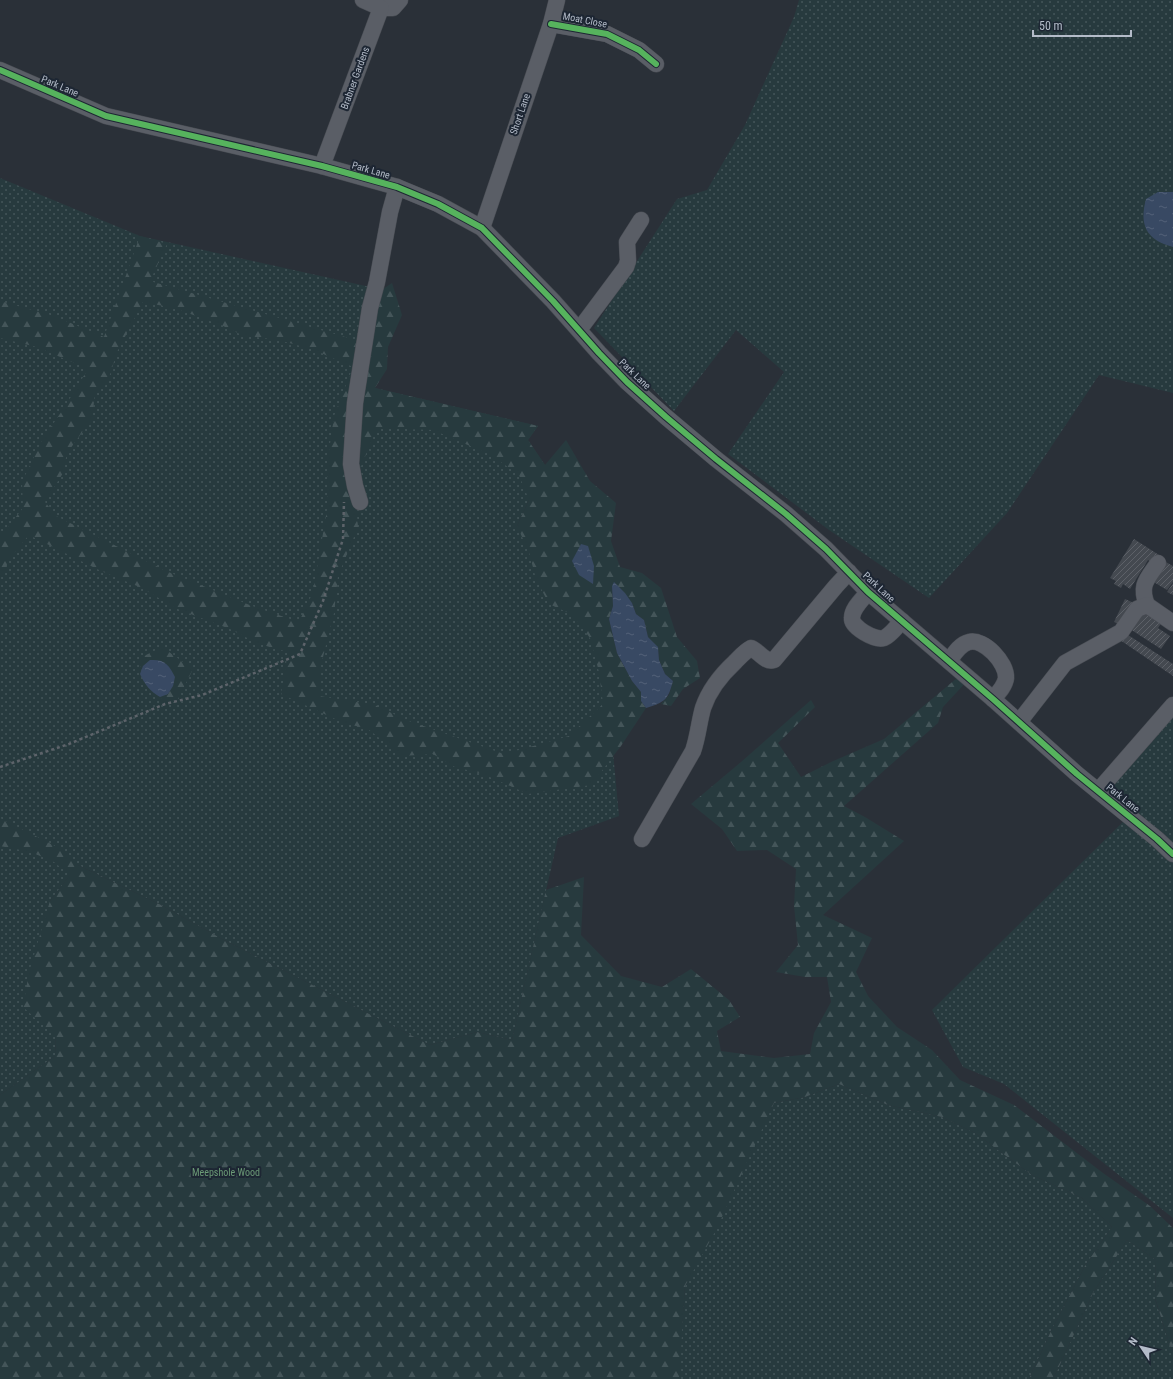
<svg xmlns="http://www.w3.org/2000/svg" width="1173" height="1379" viewBox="0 0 1173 1379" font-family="'Roboto Condensed',sans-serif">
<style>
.grass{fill:url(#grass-dots)}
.forest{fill:url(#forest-firs);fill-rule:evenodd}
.water{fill:url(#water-ripples)}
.building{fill:url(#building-hatch)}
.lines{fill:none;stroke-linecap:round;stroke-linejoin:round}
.minor-casing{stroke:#484c53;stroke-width:17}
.path{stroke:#5d636a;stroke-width:2.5;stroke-dasharray:3 3;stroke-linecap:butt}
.minor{stroke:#5a5e66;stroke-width:16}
.cycleway-casing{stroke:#1d2633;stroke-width:8}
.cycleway{stroke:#56b35d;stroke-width:6}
.labels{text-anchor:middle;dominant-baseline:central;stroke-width:4;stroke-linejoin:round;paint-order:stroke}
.street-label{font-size:10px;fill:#b4bcc9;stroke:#1d2633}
.park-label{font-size:10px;fill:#6b9a76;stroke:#1d2633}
</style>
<defs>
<pattern id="grass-dots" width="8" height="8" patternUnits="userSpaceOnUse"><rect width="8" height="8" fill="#273a3e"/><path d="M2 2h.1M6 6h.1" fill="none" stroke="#445559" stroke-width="1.8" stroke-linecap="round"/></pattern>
<pattern id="forest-firs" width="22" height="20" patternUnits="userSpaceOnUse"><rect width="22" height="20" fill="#273a3e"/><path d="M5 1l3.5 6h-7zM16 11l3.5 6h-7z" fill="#445559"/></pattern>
<pattern id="water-ripples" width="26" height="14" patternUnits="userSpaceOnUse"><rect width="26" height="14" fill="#384963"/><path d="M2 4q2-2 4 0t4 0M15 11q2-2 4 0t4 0" fill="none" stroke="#526178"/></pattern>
<pattern id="building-hatch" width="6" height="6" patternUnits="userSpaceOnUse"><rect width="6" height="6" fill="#444950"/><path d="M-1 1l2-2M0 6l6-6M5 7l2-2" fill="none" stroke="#5d6168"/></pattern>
</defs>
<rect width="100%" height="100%" fill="#2a3038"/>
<g class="grass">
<polygon points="799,0 1173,0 1173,393 1099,375 1007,513 929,598 829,530 728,454 784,372 736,330 674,411 594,328 677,199 707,190 745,125 794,17"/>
<polygon points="0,178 140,236 393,292 375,388 538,426 528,440 545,465 517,526 590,614 606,678 619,816 558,838 512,1040 477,1032 430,1045 224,940 161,905 78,865 50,901 56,1037 55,1056 0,1095"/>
<polygon points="1173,713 1173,1218 1004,1084 963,1067 932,1010 1129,816 1098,791"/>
<polygon points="839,1084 888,1105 942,1117 975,1133 1032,1175 1082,1198 1112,1227 1086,1264 1051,1331 1029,1379 678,1379 685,1286 774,1103 805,1097"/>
<polygon points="1127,1240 1156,1260 1155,1299 1170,1346 1173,1351 1173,1379 1052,1379 1057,1371 1093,1293"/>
</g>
<g class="forest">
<path d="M140 236 167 244 150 281 359 341 374 295 392 283 402 315 388 347 387 369 375 388 538 426 528 440 545 465 566 440 590 481 616 503 611 541 620 567 642 573 661 588 677 637 697 661 700 678 683 689 671 706 661 704 669 695 673 681 665 674 659 660 658 648 648 637 644 620 636 614 632 603 612 586 613 606 609 619 617 653 632 681 641 692V701L646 708 621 746 591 785 528 794 483 774 455 767 433 754 402 756 368 729 344 723 281 694 288 652 259 644 230 629 175 608 142 588 101 571 29 535 10 558 0 579V537L23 508 22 482 42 440 64 408 88 369 37 347 0 338V301L54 316 104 337ZM143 302 174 308 221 325 242 335 278 340 312 349 353 367 334 416 327 465V510L313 592 299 622 252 606 166 571 56 516 45 502 63 473 67 453 92 419 95 393 107 384 117 352ZM377 428 433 430 491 455 519 475 529 500 517 526 529 552 536 579 549 604 573 615 590 638 599 672 603 704 569 736 519 750 501 753 406 720 375 705 319 696V673L334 613 338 576 358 527 354 483Z"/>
<polygon points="162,647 193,669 177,701 165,704 160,697 168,694 143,666 140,674 140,658"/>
<polygon points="963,673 969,679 943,707 938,723 844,806 865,817 904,841 823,915 872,938 856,972 868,996 897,1027 932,1050 960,1080 1014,1105 1103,1173 1150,1206 1173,1228 1173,1351 1170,1346 1155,1298 1156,1260 1127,1240 1093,1293 1057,1371 1052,1379 1029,1379 1051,1331 1086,1264 1112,1227 1082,1198 1032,1175 975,1133 942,1117 888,1105 839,1084 805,1097 774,1103 716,1230 685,1286 679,1379 0,1379 0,1095 55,1056 56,1037 23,1007 29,972 50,901 70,875 54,862 31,852 0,846 0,818 61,849 78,865 161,905 224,940 430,1045 477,1032 512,1040 546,890 584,877 581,935 621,976 662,987 691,969 729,1000 740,1017 717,1031 721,1051 774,1058 810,1054 814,1033 831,1002 827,977 805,977 776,972 798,945 794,906 796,869 767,850 737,851 722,829 691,804 741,762 811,700 815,707 778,743 801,777 831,762 884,739"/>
</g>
<g class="water">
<path d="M1158 192H1173V247C1146 240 1139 225 1146 199Z"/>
<polygon points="581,544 588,546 594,566 593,584 579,575 572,561"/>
<path d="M614 582 625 593 632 603 636 614 644 620 648 637 658 647 659 660 665 674 673 681C668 700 665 702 646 708L641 701V692L632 681 617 653 609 619 613 606 612 586Z"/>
<path d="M150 660C165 659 169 665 175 677L173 686 168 694 160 697C150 691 145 685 140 674L143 666Z"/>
</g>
<g class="building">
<polygon points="1134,539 1159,555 1153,563 1148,560 1130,589 1123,584 1121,588 1114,584 1116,581 1110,578"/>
<polygon points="1164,561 1173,566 1173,582 1167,590 1152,581"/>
<polygon points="1173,583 1173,595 1167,592"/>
<polygon points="1125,599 1134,603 1123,626 1114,622"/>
<polygon points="1143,610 1162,622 1158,628 1170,636 1161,649 1130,629"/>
<polygon points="1125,633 1173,664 1173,676 1120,640"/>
</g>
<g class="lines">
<defs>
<g id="minor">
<polyline points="381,8 393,8 400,0"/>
<polyline points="551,24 607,34 639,50 656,64"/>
<polyline points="0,70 106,116 322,166 397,187 438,204 482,228 553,301 599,353 627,382 666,417 716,459 786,514 826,549 868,592 993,699 1077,774 1157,839 1173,854"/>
<polyline points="322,166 381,8 363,0"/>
<polyline points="482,228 551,24 557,0"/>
<polyline points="579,330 626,267 628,261 627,242 641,220"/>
<polyline points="360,502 355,486 351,464 355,403 370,308 377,282 390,212 397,187"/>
<path d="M868 592C863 599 852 608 852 618 851 627 875 641 884 638 891 635 897 626 902 621"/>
<path d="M1147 605C1139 585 1147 579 1158 563"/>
<path d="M949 661C954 654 960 644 969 642 984 638 1007 663 1006 678 1005 686 998 693 993 699"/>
<polyline points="1019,722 1065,663 1121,632 1137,609 1147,605 1173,623"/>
<polyline points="1098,791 1173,705"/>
<path d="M642 839 693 751C698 737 699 722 703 708 709 690 721 675 735 662 740 657 745 651 751 648 759 651 765 663 774 660L836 586 849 572"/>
</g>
</defs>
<use href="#minor" class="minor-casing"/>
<polyline class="path" points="0,767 69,744 165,704 202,695 300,654 323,601 343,539 344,502"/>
<use href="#minor" class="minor"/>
<defs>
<g id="cycleway">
<polyline points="551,24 607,34 639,50 656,64"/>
<polyline points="0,70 106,116 322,166 397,187 438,204 482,228 553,301 599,353 627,382 666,417 716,459 786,514 826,549 868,592 993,699 1077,774 1157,839 1173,854"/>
</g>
</defs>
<use href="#cycleway" class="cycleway-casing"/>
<use href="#cycleway" class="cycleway"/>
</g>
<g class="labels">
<g class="street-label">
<text transform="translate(585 20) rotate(11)">Moat Close</text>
<text transform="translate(355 78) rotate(-70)">Brabner Gardens</text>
<text transform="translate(60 86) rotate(23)">Park Lane</text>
<text transform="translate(520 114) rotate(-71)">Short Lane</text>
<text transform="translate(371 170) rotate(16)">Park Lane</text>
<text transform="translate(635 374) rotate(44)">Park Lane</text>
<text transform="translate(879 587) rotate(43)">Park Lane</text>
<text transform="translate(1123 798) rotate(39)">Park Lane</text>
</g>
<g class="park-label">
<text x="226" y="1172">Meepshole Wood</text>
</g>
</g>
<g transform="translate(1141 1347) rotate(305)" stroke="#1d2633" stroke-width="3" paint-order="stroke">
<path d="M0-3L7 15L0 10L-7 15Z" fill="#b4bcc9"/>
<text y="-6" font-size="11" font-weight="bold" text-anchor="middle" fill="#b4bcc9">N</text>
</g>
<path d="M1033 30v6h98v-6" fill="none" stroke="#b4bcc9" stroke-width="2"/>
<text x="1039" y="30" font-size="12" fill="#b4bcc9" stroke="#1d2633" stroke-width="3" paint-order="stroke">50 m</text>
</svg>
